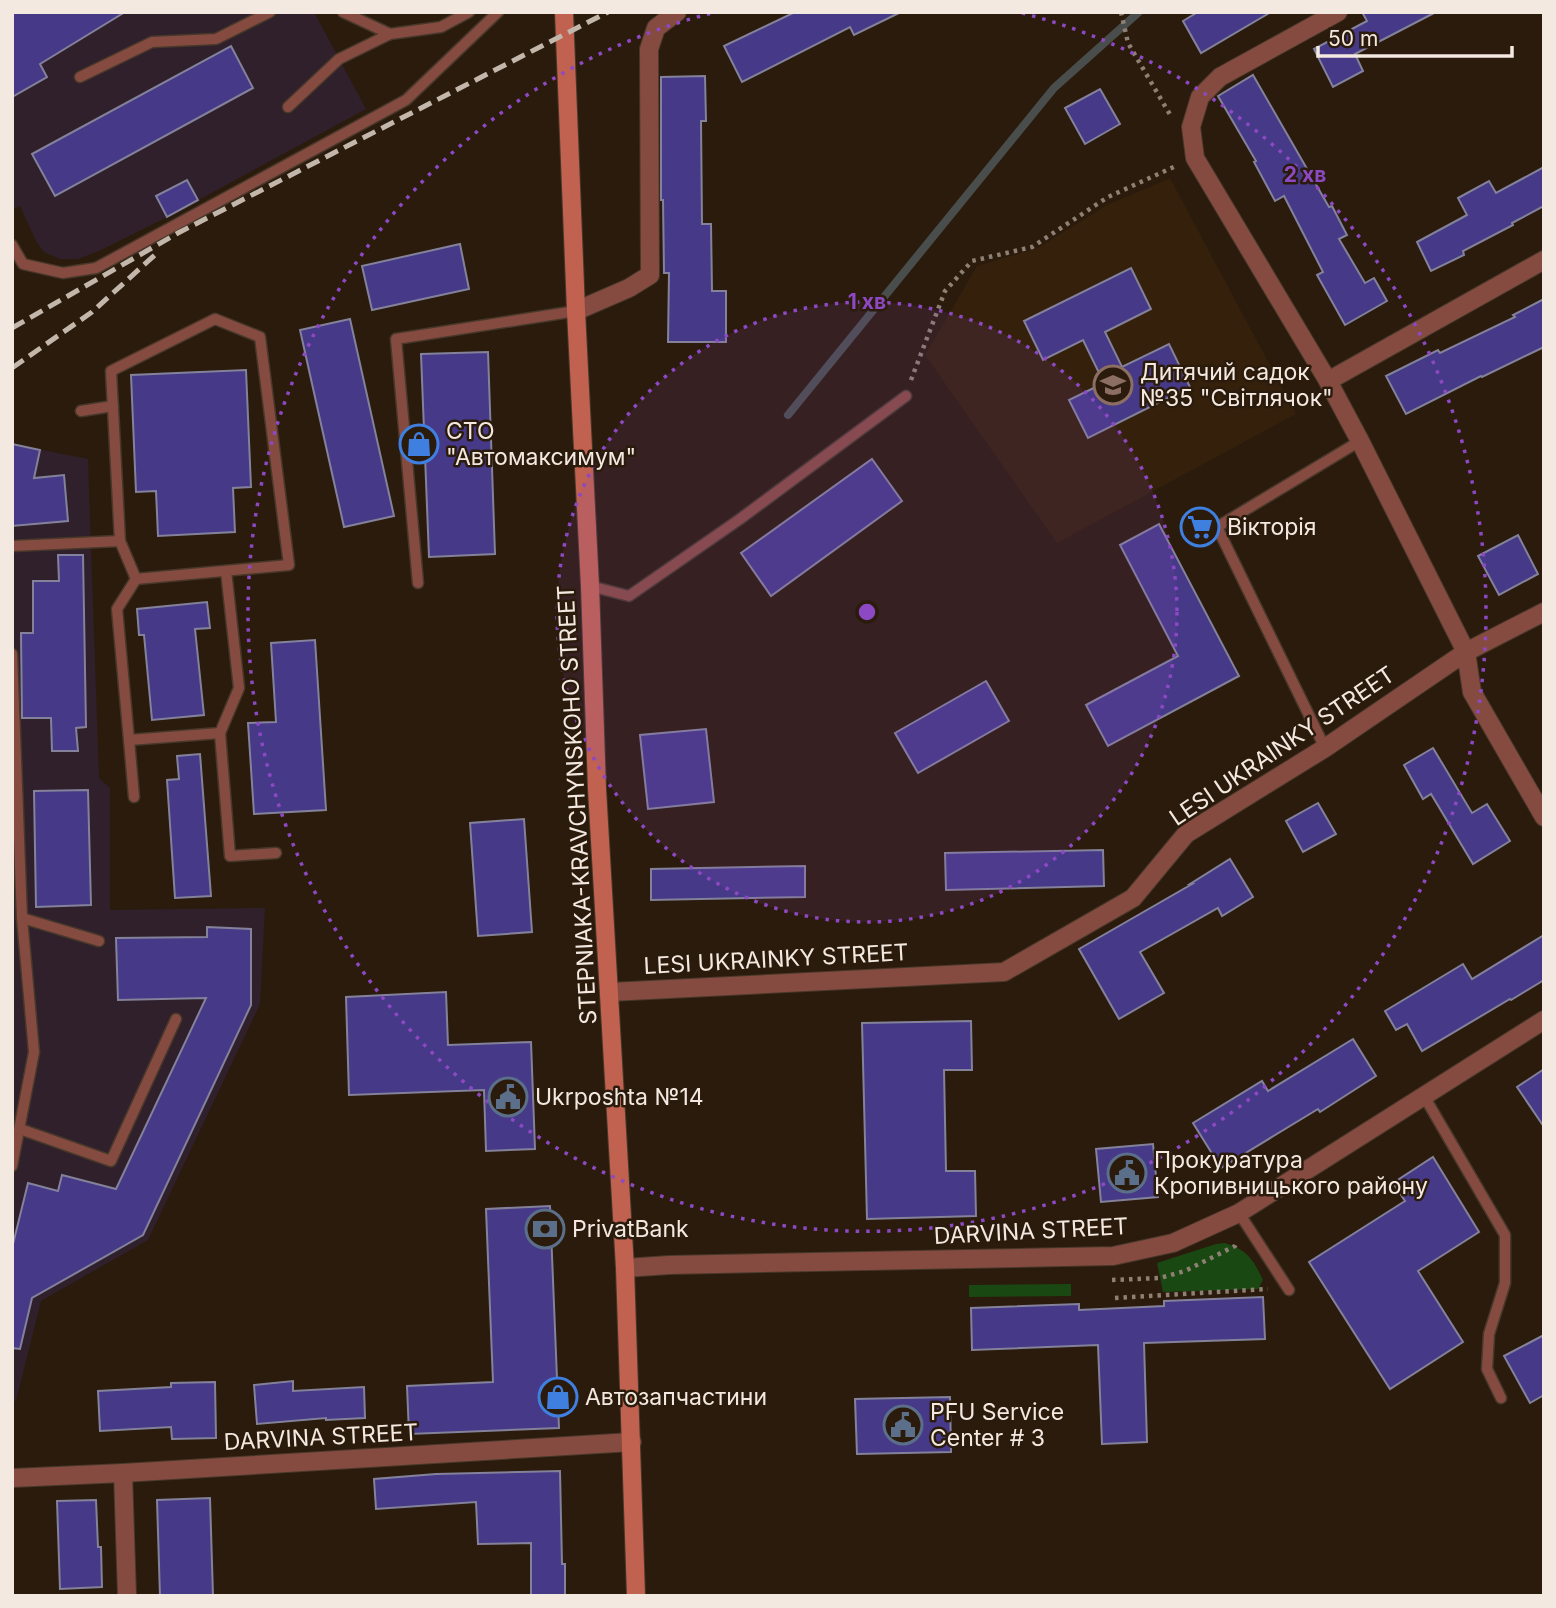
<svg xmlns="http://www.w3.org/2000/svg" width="1556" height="1608" viewBox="0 0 1556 1608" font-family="Inter,sans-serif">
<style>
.built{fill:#35200c}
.industrial{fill:#2f202c}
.green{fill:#1a4812}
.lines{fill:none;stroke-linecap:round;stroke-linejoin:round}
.stream{stroke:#494e4c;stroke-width:8}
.building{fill:#463987;stroke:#83829a;stroke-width:2}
.lane-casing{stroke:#47382a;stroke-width:13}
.street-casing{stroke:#47382a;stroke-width:20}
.secondary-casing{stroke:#47382a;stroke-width:20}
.path{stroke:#8e8074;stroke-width:4.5;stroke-dasharray:3.5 5;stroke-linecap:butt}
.lane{stroke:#864b40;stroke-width:10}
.street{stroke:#864b40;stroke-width:18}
.secondary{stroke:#c16251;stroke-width:18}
.rail{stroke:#c3b7ac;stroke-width:5;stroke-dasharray:14 7;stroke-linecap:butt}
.ring{fill:none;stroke:#8d48c4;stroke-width:3.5;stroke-dasharray:3.5 7}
.labels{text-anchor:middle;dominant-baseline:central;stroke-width:5;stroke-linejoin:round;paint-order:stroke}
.poi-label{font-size:23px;fill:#f4e9e0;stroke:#2b1b0c;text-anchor:start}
.street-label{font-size:23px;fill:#f4e9e0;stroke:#2b1b0c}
.centre{fill:#8d48c4;stroke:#2b1b0c;stroke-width:3.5}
.ring-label{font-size:21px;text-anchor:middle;font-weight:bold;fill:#8d48c4;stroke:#2b1b0c;stroke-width:5;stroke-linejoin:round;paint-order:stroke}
</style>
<rect width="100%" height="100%" fill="#2b1b0c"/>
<polygon class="built" points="1170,178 1296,414 1057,543 925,355 977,266 1038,248 1107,205"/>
<g class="industrial">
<polygon points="12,12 314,12 366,109 167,217 99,251 78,259 60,259 44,252 36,241 20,206 12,210"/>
<polygon points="12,444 88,459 99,778 110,788 110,910 265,908 260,1004 148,1240 41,1301 16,1401 12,1400"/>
</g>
<g class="green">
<path d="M1225 1243C1247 1250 1253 1259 1263 1280L1258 1289 1163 1292 1157 1263 1216 1244Z"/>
<polygon points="1071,1284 1071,1296 969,1297 969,1285"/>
</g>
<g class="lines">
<polyline class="stream" points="788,415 1054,88 1139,12"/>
</g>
<g class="building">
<polygon points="12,12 125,12 40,64 47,77 12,97"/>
<polygon points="795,12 901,12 854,35 850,27 742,82 724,46"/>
<polygon points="1198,12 1271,12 1201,53 1183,21"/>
<polygon points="1362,12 1436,12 1355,54 1363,71 1333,87 1314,49 1367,21"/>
<polygon points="231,46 253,88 55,196 32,154"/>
<polygon points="1253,75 1329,207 1332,206 1347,235 1339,239 1365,283 1374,278 1387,301 1345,325 1317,275 1323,272 1284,196 1275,201 1254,162 1256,161 1218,96"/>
<polygon points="705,76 706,121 701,121 702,224 711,224 712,291 726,291 726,342 668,342 669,273 664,273 663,200 661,200 661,77"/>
<polygon points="1100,89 1120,124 1085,144 1065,108"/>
<polygon points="1544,167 1544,206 1512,223 1513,225 1463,251 1464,255 1431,271 1417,242 1467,215 1458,198 1489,181 1496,193"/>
<polygon points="187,180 198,200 167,217 156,196"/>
<polygon points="460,244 469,289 372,310 362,266"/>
<polygon points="1131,268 1151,309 1105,332 1122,367 1169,344 1190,387 1088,438 1069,400 1104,383 1083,340 1043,360 1024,321"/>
<polygon points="1544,299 1544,347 1482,377 1481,376 1406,414 1386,376 1438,350 1440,353 1515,317 1513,315"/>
<polygon points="350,319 394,516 344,527 300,330"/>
<polygon points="488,352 495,554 429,557 421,354"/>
<polygon points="246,370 251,487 233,488 235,532 158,536 156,491 136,492 131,375"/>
<polygon points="12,444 40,450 34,478 64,475 68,521 12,526"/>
<polygon points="872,459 902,501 771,596 741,553"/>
<polygon points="1159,524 1239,676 1108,746 1086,705 1178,656 1120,545"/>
<polygon points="1518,535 1538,574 1499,595 1478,556"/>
<polygon points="58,555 83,555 86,727 76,728 78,751 52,751 51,718 22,718 21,633 33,633 33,581 59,581"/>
<polygon points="207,602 210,628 195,629 204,715 152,720 144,635 139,635 137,609"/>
<polygon points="315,640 326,810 254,814 248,723 276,722 271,643"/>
<polygon points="986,681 1009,721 918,773 895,733"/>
<polygon points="706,729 714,802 648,809 640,735"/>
<polygon points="1433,748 1472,813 1487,804 1510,841 1473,864 1431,794 1423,799 1404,765"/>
<polygon points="200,754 211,896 175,898 167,780 179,779 177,756"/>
<polygon points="88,790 91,905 36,907 34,791"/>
<polygon points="1318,803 1336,834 1303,852 1286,821"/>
<polygon points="524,819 532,932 478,936 470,823"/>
<polygon points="1103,850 1104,886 946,890 945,853"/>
<polygon points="1230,859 1253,897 1222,916 1218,908 1140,952 1164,993 1119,1019 1079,949 1192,884 1190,884"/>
<polygon points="805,866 805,897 651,900 651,869"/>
<polygon points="207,927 251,929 251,1005 143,1235 32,1298 20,1349 12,1348 12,1248 28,1183 58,1191 62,1175 116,1189 206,998 118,1000 116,938 207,937"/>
<polygon points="1544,935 1544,980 1511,1000 1510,999 1422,1051 1407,1024 1396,1030 1385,1011 1463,964 1472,979"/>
<polygon points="446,992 448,1045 531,1042 535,1149 486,1151 484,1090 349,1095 346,997"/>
<polygon points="971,1021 972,1070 944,1070 946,1171 975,1171 976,1216 867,1219 862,1023"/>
<polygon points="1353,1039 1376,1076 1320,1112 1318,1109 1221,1168 1193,1123 1262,1081 1268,1091"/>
<polygon points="1544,1069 1544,1127 1517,1087"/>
<polygon points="1153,1144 1158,1197 1101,1202 1096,1149"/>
<polygon points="1433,1157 1479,1232 1418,1271 1463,1342 1390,1389 1309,1262 1405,1201 1393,1183"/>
<polygon points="550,1206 559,1428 409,1434 407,1386 493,1382 486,1209"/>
<polygon points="1263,1297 1265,1339 1144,1343 1147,1442 1102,1444 1098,1345 972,1350 971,1308 1079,1304 1079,1310 1164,1306 1164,1301"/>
<polygon points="1544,1335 1544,1395 1530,1403 1504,1356"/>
<polygon points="293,1381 293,1391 364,1387 365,1418 326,1420 326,1418 257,1424 254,1385"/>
<polygon points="215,1382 216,1438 172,1439 171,1427 100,1431 98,1391 171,1387 171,1383"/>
<polygon points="950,1397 951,1452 857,1454 855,1399"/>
<polygon points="560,1471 562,1564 565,1564 565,1596 531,1596 531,1543 478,1544 476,1502 376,1509 374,1479 436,1474"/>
<polygon points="210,1498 213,1596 160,1596 157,1500"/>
<polygon points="96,1500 98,1547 101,1547 102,1587 60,1589 57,1501"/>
</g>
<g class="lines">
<defs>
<g id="lane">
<polyline points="343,12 390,34 441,27 469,12"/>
<polyline points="80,77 152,42 216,39 270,12"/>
<polyline points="288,107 339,59 390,34"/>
<polyline points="12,245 23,264 63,273 96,268 406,100 498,12"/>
<polygon points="215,319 260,337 289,565 136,579 120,541 111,371"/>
<polyline points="81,411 113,406"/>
<polyline points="12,546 120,541"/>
<polyline points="136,579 117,609 129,740 220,733 239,688 226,571"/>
<polyline points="418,583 396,339 576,311"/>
<polyline points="590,586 629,596 740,519 906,396"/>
<polyline points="12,654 22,918 34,1052 12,1166"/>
<polyline points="220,733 230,856 276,853"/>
<polyline points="129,740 134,797"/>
<polyline points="1325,748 1217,527 1360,441"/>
<polyline points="22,918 99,941"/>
<polyline points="1424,1096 1505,1235 1505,1283 1489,1334 1487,1369 1501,1398"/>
<polyline points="20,1129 111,1161 176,1019"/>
<polyline points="1239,1213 1289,1290"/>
</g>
<g id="street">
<polyline points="1338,12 1220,77 1200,97 1191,127 1195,158 1328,381 1360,441 1466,652 1472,692 1544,817"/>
<polyline points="576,311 629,288 650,275 649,49 656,28 677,12"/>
<polyline points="1328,381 1544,260"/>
<polyline points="610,992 1004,972 1133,898 1186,834 1325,748 1466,652 1544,612"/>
<polyline points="625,1268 669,1265 1113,1256 1173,1243 1239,1213 1544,1020"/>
<polyline points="123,1473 127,1596"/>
<polyline points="12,1478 123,1473 632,1442"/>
</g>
<polyline id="secondary" points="564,12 576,311 590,586 597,789 625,1268 636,1596"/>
</defs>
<use href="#lane" class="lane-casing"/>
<use href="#street" class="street-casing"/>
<use href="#secondary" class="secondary-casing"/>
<g class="path">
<polyline points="1121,12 1128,43 1172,118"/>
<polyline points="911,380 945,291 972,261 1032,247 1108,197 1178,165"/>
<polyline points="1112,1280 1160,1278 1185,1271 1235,1246 1238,1241"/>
<polyline points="1115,1298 1268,1289"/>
</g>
<use href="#lane" class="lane"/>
<use href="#street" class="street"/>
<use href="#secondary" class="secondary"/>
<g class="rail">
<polyline points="12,328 178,233 608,12"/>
<polyline points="12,368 92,312 157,253"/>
</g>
</g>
<circle cx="867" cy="612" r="310" fill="#8d48c4" fill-opacity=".12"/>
<g class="ring">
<circle cx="867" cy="612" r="310"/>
<path d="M1022 13A619 619 0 1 1 712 13"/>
</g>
<defs>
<symbol id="school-ring" viewBox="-11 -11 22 22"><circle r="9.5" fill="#2b1b0c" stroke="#8d6e63" stroke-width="1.5"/><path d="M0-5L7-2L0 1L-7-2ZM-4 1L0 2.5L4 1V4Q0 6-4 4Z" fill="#8d6e63"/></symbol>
<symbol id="shop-ring" viewBox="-11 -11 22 22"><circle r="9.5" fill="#2b1b0c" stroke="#3f7fe0" stroke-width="1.5"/><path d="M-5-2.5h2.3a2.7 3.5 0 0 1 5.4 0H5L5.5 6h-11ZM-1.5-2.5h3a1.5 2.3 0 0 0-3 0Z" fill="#3f7fe0"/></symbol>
<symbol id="supermarket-ring" viewBox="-11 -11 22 22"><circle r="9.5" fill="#2b1b0c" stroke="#3f7fe0" stroke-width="1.5"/><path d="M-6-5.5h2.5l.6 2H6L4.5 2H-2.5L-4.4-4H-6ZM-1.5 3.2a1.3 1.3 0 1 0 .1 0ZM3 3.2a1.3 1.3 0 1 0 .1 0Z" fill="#3f7fe0"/></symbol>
<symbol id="civic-ring" viewBox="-11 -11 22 22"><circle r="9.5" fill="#2b1b0c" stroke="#5c6f8a" stroke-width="1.5"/><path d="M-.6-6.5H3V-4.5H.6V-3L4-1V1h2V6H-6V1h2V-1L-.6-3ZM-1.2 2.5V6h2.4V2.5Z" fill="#5c6f8a"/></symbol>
<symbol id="bank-ring" viewBox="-11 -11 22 22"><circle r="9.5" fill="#2b1b0c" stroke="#5c6f8a" stroke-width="1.5"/><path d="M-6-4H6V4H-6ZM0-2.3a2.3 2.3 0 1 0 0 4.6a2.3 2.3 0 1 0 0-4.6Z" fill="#5c6f8a"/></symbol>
</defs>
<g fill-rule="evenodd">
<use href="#school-ring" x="1091" y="363" width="44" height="44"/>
<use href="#shop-ring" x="397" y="422" width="44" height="44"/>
<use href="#supermarket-ring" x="1178" y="505" width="44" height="44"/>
<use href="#civic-ring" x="486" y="1075" width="44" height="44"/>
<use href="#civic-ring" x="1105" y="1151" width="44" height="44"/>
<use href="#bank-ring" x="523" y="1207" width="44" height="44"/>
<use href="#shop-ring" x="536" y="1375" width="44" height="44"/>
<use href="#civic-ring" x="881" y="1403" width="44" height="44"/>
</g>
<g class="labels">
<g class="poi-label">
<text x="1140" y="372">Дитячий садок<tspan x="1140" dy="26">№35 "Світлячок"</tspan></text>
<text x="446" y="431">СТО<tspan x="446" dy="26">"Автомаксимум"</tspan></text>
<text x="1227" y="527">Вікторія</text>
<text x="535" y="1097">Ukrposhta №14</text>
<text x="1154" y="1160">Прокуратура<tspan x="1154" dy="26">Кропивницького району</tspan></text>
<text x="572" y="1229">PrivatBank</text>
<text x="585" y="1397">Автозапчастини</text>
<text x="930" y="1412">PFU Service<tspan x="930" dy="26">Center # 3</tspan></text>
</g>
<g class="street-label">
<text transform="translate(1282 746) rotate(-34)">LESI UKRAINKY STREET</text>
<text transform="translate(577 805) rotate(-93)">STEPNIAKA-KRAVCHYNSKOHO STREET</text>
<text transform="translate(776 959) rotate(-3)">LESI UKRAINKY STREET</text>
<text transform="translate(1031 1231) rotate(-3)">DARVINA STREET</text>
<text transform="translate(321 1437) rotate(-3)">DARVINA STREET</text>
</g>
</g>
<circle cx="867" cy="612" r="10" class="centre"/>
<g class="ring-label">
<text x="1305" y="182">2 хв</text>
<text x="867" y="309">1 хв</text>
</g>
<rect width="1556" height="1608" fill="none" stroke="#f4e9e0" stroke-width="28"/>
<path d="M1318 46v10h194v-10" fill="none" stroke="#f4e9e0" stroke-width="3.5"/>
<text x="1328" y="46" font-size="21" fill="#f4e9e0" stroke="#2b1b0c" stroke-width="5" paint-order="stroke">50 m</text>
</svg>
